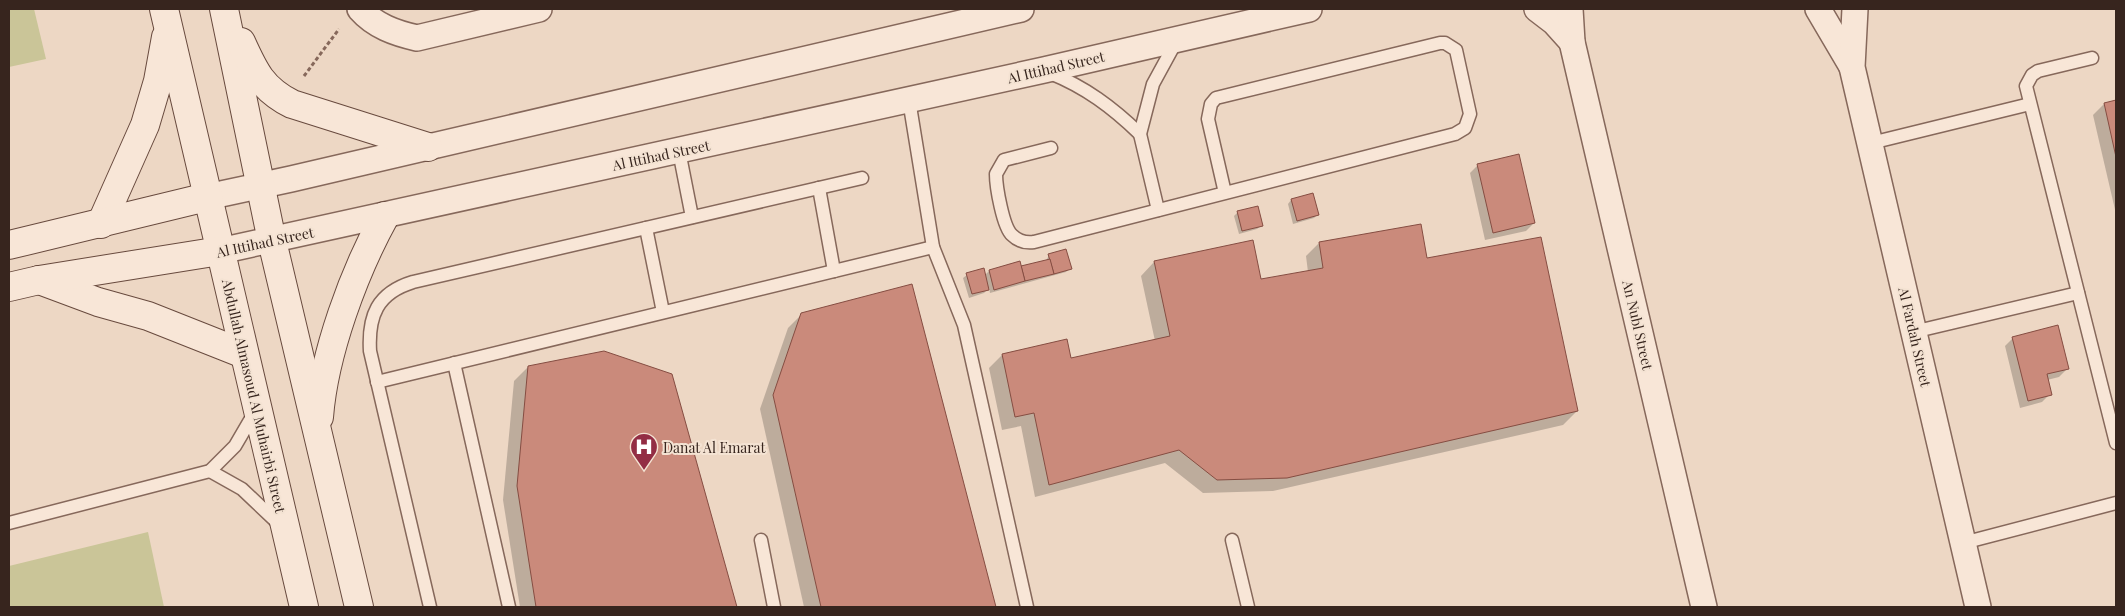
<svg xmlns="http://www.w3.org/2000/svg" width="2125" height="616" viewBox="0 0 2125 616" font-family="'Playfair Display',serif">
<style>
.green{fill:#cac598}
.shadow{fill:#0003}
.building{fill:#ca8a7b;stroke:#854d42}
.lines{fill:none;stroke-linecap:round;stroke-linejoin:round}
.lane-casing{stroke:#86685b;stroke-width:15}
.street-casing{stroke:#86685b;stroke-width:28}
.secondary-casing{stroke:#684a3e;stroke-width:30}
.path{stroke:#86685b;stroke-width:3;stroke-dasharray:4 2.5;stroke-linecap:butt}
.lane{stroke:#f8e6d7;stroke-width:12}
.street{stroke:#f8e6d7;stroke-width:25}
.secondary{stroke:#f8e6d7;stroke-width:28}
.labels{text-anchor:middle;dominant-baseline:central;stroke-width:4;stroke-linejoin:round;paint-order:stroke}
.street-label{font-size:14px;fill:#37251e;stroke:#f4e3d3}
.poi-label{font-size:14px;fill:#37251e;stroke:#f4e3d3;text-anchor:start}
</style>
<rect width="100%" height="100%" fill="#edd7c4"/>
<g class="green">
<polygon points="9,9 34,9 46,59 9,67"/>
<polygon points="148,532 164,607 9,607 9,566"/>
</g>
<g class="shadow">
<polygon points="2116,101 2116,214 2093,115 2104,104"/>
<polygon points="1478,165 1534,223 1526,231 1485,240 1470,173"/>
<polygon points="1291,200 1318,214 1314,218 1293,224 1288,204"/>
<polygon points="1238,212 1261,226 1257,229 1239,234 1234,216"/>
<polygon points="1319,243 1426,259 1577,411 1563,425 1273,491 1203,493 1165,463 1035,497 1021,426 1002,430 989,368 1002,355 1070,360 1155,341 1141,276 1154,262 1260,280 1308,272 1306,256"/>
<polygon points="1049,255 1070,268 1066,272 990,293 989,288 984,293 969,298 963,278 967,275 984,276 989,271 1020,267 1046,261"/>
<polygon points="911,285 995,607 804,607 760,409 788,328 802,314"/>
<polygon points="2013,338 2067,369 2059,377 2047,380 2050,394 2042,402 2020,408 2005,346"/>
<polygon points="528,367 671,375 736,607 520,607 503,500 514,381"/>
</g>
<g class="building">
<polygon points="2116,100 2116,157 2104,103"/>
<polygon points="1519,154 1535,223 1493,233 1477,164"/>
<polygon points="1313,193 1319,215 1297,221 1291,199"/>
<polygon points="1258,206 1263,226 1242,231 1237,211"/>
<polygon points="1421,224 1427,258 1541,237 1578,411 1287,478 1217,480 1179,450 1049,485 1034,413 1015,417 1002,354 1067,339 1071,358 1170,336 1154,261 1253,240 1261,279 1323,268 1319,242"/>
<polygon points="1066,249 1072,269 1054,274 1048,254"/>
<polygon points="1050,259 1054,274 1025,281 1021,266"/>
<polygon points="1020,261 1025,281 994,290 989,270"/>
<polygon points="984,268 989,290 972,294 966,273"/>
<polygon points="912,284 996,607 821,607 773,395 801,313"/>
<polygon points="2058,325 2069,369 2047,374 2052,395 2028,401 2012,337"/>
<polygon points="604,351 672,374 737,607 536,607 517,486 528,366"/>
</g>
<g class="lines">
<defs>
<g id="lane">
<polyline points="2092,58 2038,71 2032,75 2026,86 2116,443"/>
<path d="M1050 73C1085 87 1112 107 1140 134"/>
<polyline points="909,100 933,247 964,325 1027,607"/>
<polyline points="1871,143 2030,104"/>
<path d="M1051 148 1004 160 996 174C996 187 1003 227 1012 235 1019 242 1026 243 1034 242L1455 134 1465 128 1470 114 1456 50 1445 43H1440L1216 98 1211 104 1208 119 1225 193"/>
<polyline points="679,151 692,217"/>
<polyline points="819,188 834,271"/>
<polyline points="1158,210 1140,134 1153,84 1177,40"/>
<polyline points="646,228 663,312"/>
<polyline points="1913,332 2078,293"/>
<polyline points="454,363 509,607"/>
<polyline points="377,382 933,247"/>
<polyline points="210,471 242,489 281,526"/>
<polyline points="9,523 210,471 235,446 256,410"/>
<polyline points="761,540 774,607"/>
<polyline points="1232,540 1248,607"/>
<polyline points="1963,543 2116,503"/>
<path d="M430 607 370 351C368 316 377 293 413 282L862 178"/>
</g>
<g id="street">
<path d="M360 9C375 26 395 33 417 38L539 9"/>
<polyline points="1537,9 1554,22 1572,42"/>
<polyline points="1570,9 1572,42 1704,607"/>
<polyline points="1818,9 1851,65"/>
<polyline points="1855,9 1852,67 1978,607"/>
<polyline points="207,197 291,179 1021,9"/>
<polyline points="220,251 1044,70 1309,9"/>
</g>
<g id="secondary">
<polyline points="164,9 304,607"/>
<polyline points="224,9 272,241 359,607"/>
<path d="M241 42C254 71 262 89 292 104L428 147"/>
<polyline points="101,224 145,125 158,81 166,37"/>
<polyline points="9,245 207,197"/>
<polyline points="39,280 98,302 148,316 244,354"/>
<polyline points="9,287 39,280 220,251"/>
<path d="M319 417C324 353 354 272 385 216"/>
</g>
</defs>
<use href="#lane" class="lane-casing"/>
<use href="#street" class="street-casing"/>
<use href="#secondary" class="secondary-casing"/>
<polyline class="path" points="304,76 339,29"/>
<use href="#lane" class="lane"/>
<use href="#street" class="street"/>
<use href="#secondary" class="secondary"/>
</g>
<defs>
<symbol id="hospital-pin" viewBox="-11 -11 22 30"><path d="M0 17L-7.5 6A9.5 9.5 0 1 1 7.5 6Z" fill="#932d44" stroke="#f4e3d3"/><path d="M-5-5h3v3.5h4V-5h3V5h-3V1.5h-4V5h-3Z" fill="#fff"/></symbol>
</defs>
<g fill-rule="evenodd">
<use href="#hospital-pin" x="628" y="431" width="32" height="43"/>
</g>
<g class="labels">
<g class="street-label">
<text transform="translate(1056 67) rotate(-13)">Al Ittihad Street</text>
<text transform="translate(661 155) rotate(-12)">Al Ittihad Street</text>
<text transform="translate(265 242) rotate(-12)">Al Ittihad Street</text>
<text transform="translate(1638 325) rotate(77)">An Nubl Street</text>
<text transform="translate(1915 337) rotate(77)">Al Fardah Street</text>
<text transform="translate(254 396) rotate(77)">Abdullah Almasoud Al Muhairbi Street</text>
</g>
<g class="poi-label">
<text x="663" y="447">Danat Al Emarat</text>
</g>
</g>
<rect width="2125" height="616" fill="none" stroke="#37251e" stroke-width="20"/>
</svg>
